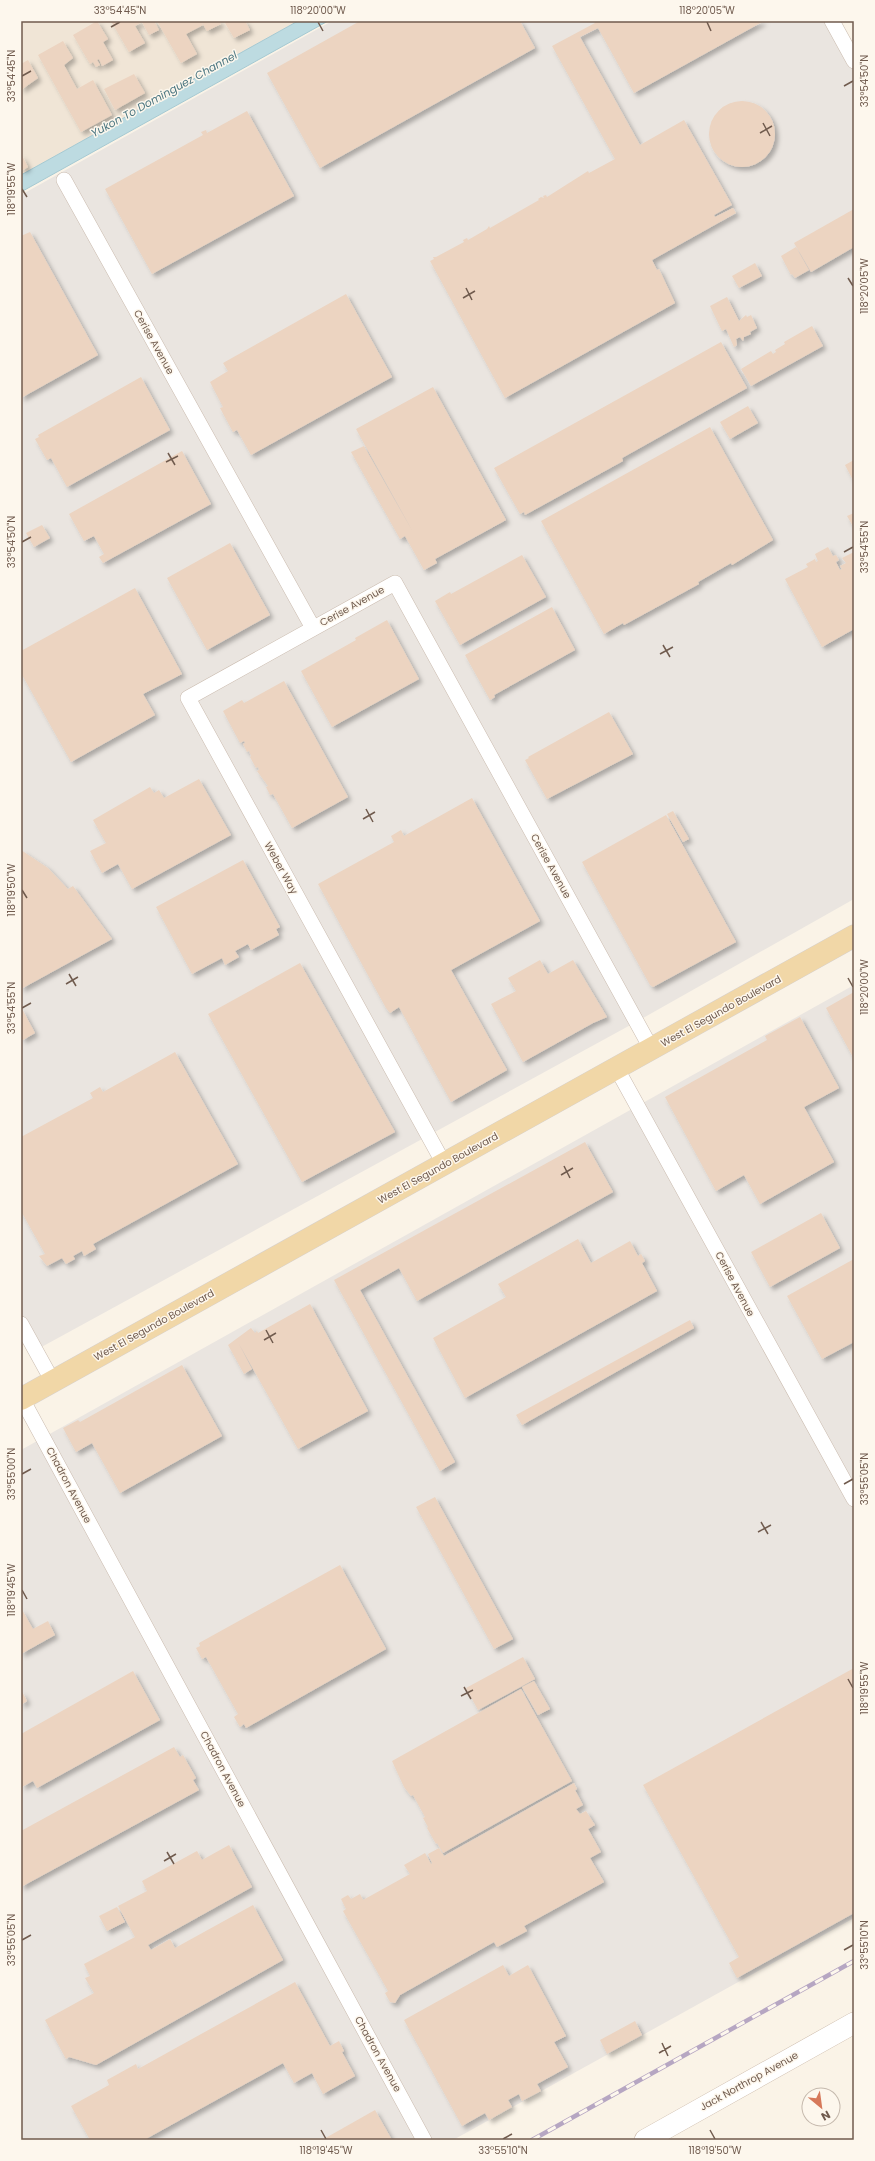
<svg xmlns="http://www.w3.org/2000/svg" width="875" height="2161" viewBox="0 0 875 2161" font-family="Poppins,sans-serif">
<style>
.residential{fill:#f0e5d6}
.industrial{fill:#eae5e0}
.water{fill:#bddbe1;stroke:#a5c9d2}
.building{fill:#ecd4c1;filter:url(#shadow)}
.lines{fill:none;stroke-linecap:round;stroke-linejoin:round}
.street-casing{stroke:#cabbae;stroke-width:16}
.secondary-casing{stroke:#cdbcac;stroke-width:22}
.primary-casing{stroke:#d7d1cd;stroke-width:23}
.street{stroke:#fff;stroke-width:15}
.secondary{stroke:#fff;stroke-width:21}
.primary{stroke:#f1d7a7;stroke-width:22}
.rail-casing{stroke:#b6a6c2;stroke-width:4.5}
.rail{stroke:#fdf7ed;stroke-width:3;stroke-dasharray:9;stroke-linecap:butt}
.ticks{fill:none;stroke:#705b4e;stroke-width:1.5}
.labels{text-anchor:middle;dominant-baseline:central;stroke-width:3;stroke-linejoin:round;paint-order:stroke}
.street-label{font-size:10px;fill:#705b4e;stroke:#fdf7ed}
.water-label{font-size:11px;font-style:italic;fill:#4b7681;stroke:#fdf7ed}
.neatline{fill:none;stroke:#705b4e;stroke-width:1.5}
.ticks-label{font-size:10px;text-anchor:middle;fill:#705b4e}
</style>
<defs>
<filter id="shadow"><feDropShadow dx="3.5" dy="3.5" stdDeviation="2" flood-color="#0004"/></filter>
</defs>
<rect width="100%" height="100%" fill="#faf3e7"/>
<polygon class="residential" points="21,21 298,21 21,175"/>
<g class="industrial">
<polygon points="332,21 832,21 854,61 854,899 636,1022 36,1350 21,1324 21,195"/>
<polygon points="854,985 854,1918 453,2140 21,2140 21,1450"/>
</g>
<polygon class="water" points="298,21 328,21 21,192 21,175"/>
<g class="building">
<polygon points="97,21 108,39 103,42 113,60 102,66 99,59 97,60 100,65 96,67 93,62 90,64 73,35"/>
<polygon points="111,21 154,21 159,30 149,35 142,22 135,26 145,43 129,52"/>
<polygon points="157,21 201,21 203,25 186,34 197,54 181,63"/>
<polygon points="201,21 219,21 221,24 207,31"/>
<polygon points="228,21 245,21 250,30 234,38 225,23"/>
<polygon points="360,21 520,21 535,48 320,168 267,73"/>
<polygon points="594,21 764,21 634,93 598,28 580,37 640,145 684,120 732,205 714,215 715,217 733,208 736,213 652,260 657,270 659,269 675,303 505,398 430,261 434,259 433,257 436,257 464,242 463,240 467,238 468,240 487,229 489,226 490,228 539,200 538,199 541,197 544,198 543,196 546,195 547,197 588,171 589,173 615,159 552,46 595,23"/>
<polygon points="63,41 73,58 64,65 77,89 93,80 112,115 81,132 38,55"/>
<polygon points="28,60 38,78 21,90 21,64"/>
<polygon points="134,74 145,93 115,110 104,89"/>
<circle cx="742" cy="134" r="33"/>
<polygon points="247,111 294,196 152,274 105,189 203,135 201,132 206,130 207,133"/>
<polygon points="21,154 28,167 21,171"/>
<polygon points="854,209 854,247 811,272 794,243"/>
<polygon points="30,232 98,355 21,398 21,236"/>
<polygon points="796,247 809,270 795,278 792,274 791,275 781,256"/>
<polygon points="755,263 762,276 739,288 732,276"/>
<polygon points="346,294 392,377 251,455 237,430 233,432 220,408 223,407 210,382 228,371 223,363"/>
<polygon points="727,297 739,321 746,315 747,317 751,315 757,328 750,332 751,334 744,337 743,341 740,337 736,339 737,345 734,347 726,329 722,331 710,306"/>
<polygon points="812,326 823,346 751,386 741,369 771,351 773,354 776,352 775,350 785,344 784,342"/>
<polygon points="721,342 747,388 622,458 623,461 525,515 524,512 520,514 494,468"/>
<polygon points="141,377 170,430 67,487 51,458 47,460 35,439 39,437 38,435"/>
<polygon points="433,387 506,520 435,559 437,563 424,570 405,536 400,539 351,452 364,446 413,532 356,429"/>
<polygon points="748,406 758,423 730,439 720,422"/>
<polygon points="710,427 773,540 732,565 731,563 698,582 699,584 624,625 623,623 604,634 541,521"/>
<polygon points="182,451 211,504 103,563 99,557 104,554 94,536 84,541 69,514"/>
<polygon points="854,460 854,482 845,465"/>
<polygon points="854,513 854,528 847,516"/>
<polygon points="42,525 50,538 34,547 26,533"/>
<polygon points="230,543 270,615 207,650 167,578"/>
<polygon points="828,547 833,556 836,555 839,560 836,562 840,570 842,569 840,566 846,563 842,558 854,552 854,629 822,647 785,579 808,567 806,564 815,559 816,562 818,561 815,554"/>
<polygon points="522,555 546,597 460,645 435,601 450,592 451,594"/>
<polygon points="135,588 182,674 143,694 155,715 71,762 21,673 21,651"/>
<polygon points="552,607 575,650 494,695 495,697 490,700 465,655"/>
<polygon points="387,620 419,679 332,727 301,671 356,640 355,638"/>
<polygon points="284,681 348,797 292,828 273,794 270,795 266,787 268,786 257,771 259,770 258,767 256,768 250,757 251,756 249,751 247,752 243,744 245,743 244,741 240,743 223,711 242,700 244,703"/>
<polygon points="609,712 633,754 547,799 525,760 529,758 528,757"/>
<polygon points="199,779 231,835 132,889 118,864 102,873 90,851 106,843 93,820 150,787 154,793 159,790 164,798"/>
<polygon points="472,798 540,921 451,970 507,1070 451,1102 399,1007 390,1013 386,1008 318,884 394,842 391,836 401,830 404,836"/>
<polygon points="673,811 689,839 683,842 667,814"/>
<polygon points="666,815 736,942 653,987 650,985 582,862"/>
<polygon points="21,850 48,868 68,889 73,886 112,939 21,989"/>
<polygon points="243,860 280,927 276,929 279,935 251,950 248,944 235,951 239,957 225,965 222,958 192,974 156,907"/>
<polygon points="540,960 548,974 573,960 607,1017 593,1023 523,1062 491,1004 516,991 508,978"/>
<polygon points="300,963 395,1132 302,1182 208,1014"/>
<polygon points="854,992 854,1059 826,1008"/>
<polygon points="21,1007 35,1033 23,1040 21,1037"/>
<polygon points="800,1017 839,1088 804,1107 834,1162 760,1204 744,1175 716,1191 665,1097 767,1040 765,1036"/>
<polygon points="175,1052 238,1164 93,1244 96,1249 84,1256 82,1251 73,1256 75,1259 66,1264 62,1258 47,1266 39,1256 45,1254 21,1211 21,1137 93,1098 90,1093 100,1087 103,1092"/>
<polygon points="585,1142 613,1192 417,1301 399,1268 360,1290 455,1462 440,1471 334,1280"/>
<polygon points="821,1213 840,1248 770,1287 751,1252"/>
<polygon points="578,1239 591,1263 630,1241 638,1256 641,1254 645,1261 642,1263 657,1291 465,1398 433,1338 506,1297 498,1284"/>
<polygon points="854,1259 854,1342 822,1359 787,1296"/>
<polygon points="310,1304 368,1411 298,1449 239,1344 252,1369 244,1374 228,1345 251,1328 255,1333 257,1331 258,1333"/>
<polygon points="690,1320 694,1328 522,1425 516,1415"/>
<polygon points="182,1365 222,1436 120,1493 92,1443 76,1452 63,1428 78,1420 80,1422"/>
<polygon points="435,1497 513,1639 494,1649 416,1507"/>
<polygon points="340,1565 386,1649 246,1728 244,1724 240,1727 234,1717 238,1714 206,1657 202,1659 196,1648 200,1646 199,1643"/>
<polygon points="21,1608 33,1629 48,1621 55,1635 21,1654"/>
<polygon points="523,1657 535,1679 478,1710 466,1688"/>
<polygon points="854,1668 854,1913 737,1978 729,1963 739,1957 643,1785"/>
<polygon points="133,1671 160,1720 37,1788 33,1781 22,1787 21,1734"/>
<polygon points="534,1681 550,1709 538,1715 522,1687"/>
<polygon points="521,1689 572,1781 443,1853 437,1843 436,1844 427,1828 428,1827 423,1818 425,1817 413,1795 411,1796 404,1787 392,1761"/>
<polygon points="21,1690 27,1701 21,1705"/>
<polygon points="174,1747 180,1757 183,1755 196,1778 193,1780 199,1790 21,1887 21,1831"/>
<polygon points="574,1783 577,1789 575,1790 583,1805 576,1809 580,1814 586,1811 595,1825 588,1829 601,1852 590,1858 604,1882 524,1926 527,1931 497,1947 494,1942 400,1995 395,2003 390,2002 385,1993 388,1991 343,1911 346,1909 341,1899 348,1895 351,1899 360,1894 363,1900 410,1874 404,1865 425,1853 431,1864 432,1863 428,1854 439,1848 444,1856"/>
<polygon points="229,1845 252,1887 148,1945 151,1950 170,1939 175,1948 253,1905 283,1960 96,2065 69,2057 66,2059 45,2020 94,1993 85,1978 90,1976 84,1964 135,1937 118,1906 147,1891 142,1881 197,1851 202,1860"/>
<polygon points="117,1907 125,1922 107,1931 99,1916"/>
<polygon points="503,1965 509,1976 528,1965 566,2036 554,2042 568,2067 537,2084 541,2091 522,2101 519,2094 508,2100 512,2107 489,2120 485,2113 462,2126 404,2020"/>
<polygon points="295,1982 330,2046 339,2041 344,2051 342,2052 355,2076 323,2094 312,2073 294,2083 283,2063 144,2140 90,2140 71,2106 109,2085 107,2080 136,2064 138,2069"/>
<polygon points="635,2021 642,2035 607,2054 600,2040"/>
<polygon points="375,2110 392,2140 322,2140"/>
</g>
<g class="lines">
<defs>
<g id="street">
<polyline points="832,21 854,61"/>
<polyline points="64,180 313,628"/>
<polyline points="617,1069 854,1499"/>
<polyline points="444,1164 188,698 395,583 652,1050"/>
<polyline points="21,1324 53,1382"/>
<polyline points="22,1399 424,2140"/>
</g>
<polyline id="secondary" points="645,2140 854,2023"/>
<polyline id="primary" points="21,1399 854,936"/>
</defs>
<use href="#street" class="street-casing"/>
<use href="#secondary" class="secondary-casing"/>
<use href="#primary" class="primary-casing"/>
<use href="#street" class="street"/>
<use href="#secondary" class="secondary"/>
<use href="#primary" class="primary"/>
<defs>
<polyline id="rail" points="532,2140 854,1961"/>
</defs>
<use href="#rail" class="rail-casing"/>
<use href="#rail" class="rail"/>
</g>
<path class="ticks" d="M318 22 323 31M707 22 711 31M111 27 120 22M22 76 31 71M844 86 853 81M763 123 770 136M760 133 772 126M22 189 27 197M848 278 853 286M466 288 472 300M463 298 475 291M168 453 175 465M166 462 178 456M22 542 31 537M844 552 853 547M663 645 670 657M660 654 673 647M366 809 373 822M363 819 375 812M22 890 27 898M69 974 76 986M848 978 853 987M66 984 78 977M22 1008 31 1003M564 1166 570 1178M561 1175 573 1168M266 1330 273 1343M264 1340 276 1333M22 1474 31 1469M844 1484 853 1479M761 1522 768 1534M758 1532 771 1525M22 1590 27 1599M848 1679 853 1688M464 1687 471 1699M461 1696 473 1690M167 1852 174 1864M164 1861 176 1854M22 1940 31 1935M844 1950 853 1945M662 2043 668 2056M659 2053 671 2046M321 2130 326 2139M710 2130 715 2139M503 2139 512 2134"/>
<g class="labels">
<g class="street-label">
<text transform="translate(154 342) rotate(61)">Cerise Avenue</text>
<text transform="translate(352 606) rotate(-29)">Cerise Avenue</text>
<text transform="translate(551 866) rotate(61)">Cerise Avenue</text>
<text transform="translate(281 868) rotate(61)">Weber Way</text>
<text transform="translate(721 1011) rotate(-29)">West El Segundo Boulevard</text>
<text transform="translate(438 1168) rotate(-29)">West El Segundo Boulevard</text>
<text transform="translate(735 1284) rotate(62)">Cerise Avenue</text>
<text transform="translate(154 1325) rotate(-29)">West El Segundo Boulevard</text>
<text transform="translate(69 1485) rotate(62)">Chadron Avenue</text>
<text transform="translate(223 1769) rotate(62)">Chadron Avenue</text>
<text transform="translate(378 2054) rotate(61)">Chadron Avenue</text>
<text transform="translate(749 2081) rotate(-29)">Jack Northrop Avenue</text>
</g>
<g class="water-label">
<text transform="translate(164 94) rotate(-29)">Yukon To Dominguez Channel</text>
</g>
</g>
<rect width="875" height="2161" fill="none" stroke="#fdf7ed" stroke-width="44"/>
<g transform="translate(821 2107) rotate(151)"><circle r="19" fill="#fdf7ed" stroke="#c5b9ad"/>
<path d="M0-3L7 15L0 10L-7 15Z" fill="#d6795a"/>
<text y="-6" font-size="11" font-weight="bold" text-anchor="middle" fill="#705b4e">N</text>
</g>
<rect x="22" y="22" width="831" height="2117" class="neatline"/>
<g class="ticks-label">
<text x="120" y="14">33°54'45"N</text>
<text x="318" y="14">118°20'00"W</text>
<text x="707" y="14">118°20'05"W</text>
<text transform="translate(11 76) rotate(-90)" y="4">33°54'45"N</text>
<text transform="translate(864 81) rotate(-90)" y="4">33°54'50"N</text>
<text transform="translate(11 189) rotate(-90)" y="4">118°19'55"W</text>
<text transform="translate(864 286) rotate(-90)" y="4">118°20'05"W</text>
<text transform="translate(11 542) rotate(-90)" y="4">33°54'50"N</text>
<text transform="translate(864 547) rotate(-90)" y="4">33°54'55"N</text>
<text transform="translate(11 890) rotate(-90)" y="4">118°19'50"W</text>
<text transform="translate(864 987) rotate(-90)" y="4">118°20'00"W</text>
<text transform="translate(11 1008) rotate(-90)" y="4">33°54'55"N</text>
<text transform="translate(11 1474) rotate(-90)" y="4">33°55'00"N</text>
<text transform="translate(864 1479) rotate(-90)" y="4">33°55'05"N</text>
<text transform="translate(11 1590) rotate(-90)" y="4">118°19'45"W</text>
<text transform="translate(864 1688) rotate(-90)" y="4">118°19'55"W</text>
<text transform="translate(11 1940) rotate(-90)" y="4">33°55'05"N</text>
<text transform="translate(864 1945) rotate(-90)" y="4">33°55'10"N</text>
<text x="326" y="2154">118°19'45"W</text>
<text x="503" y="2154">33°55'10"N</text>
<text x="715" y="2154">118°19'50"W</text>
</g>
</svg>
